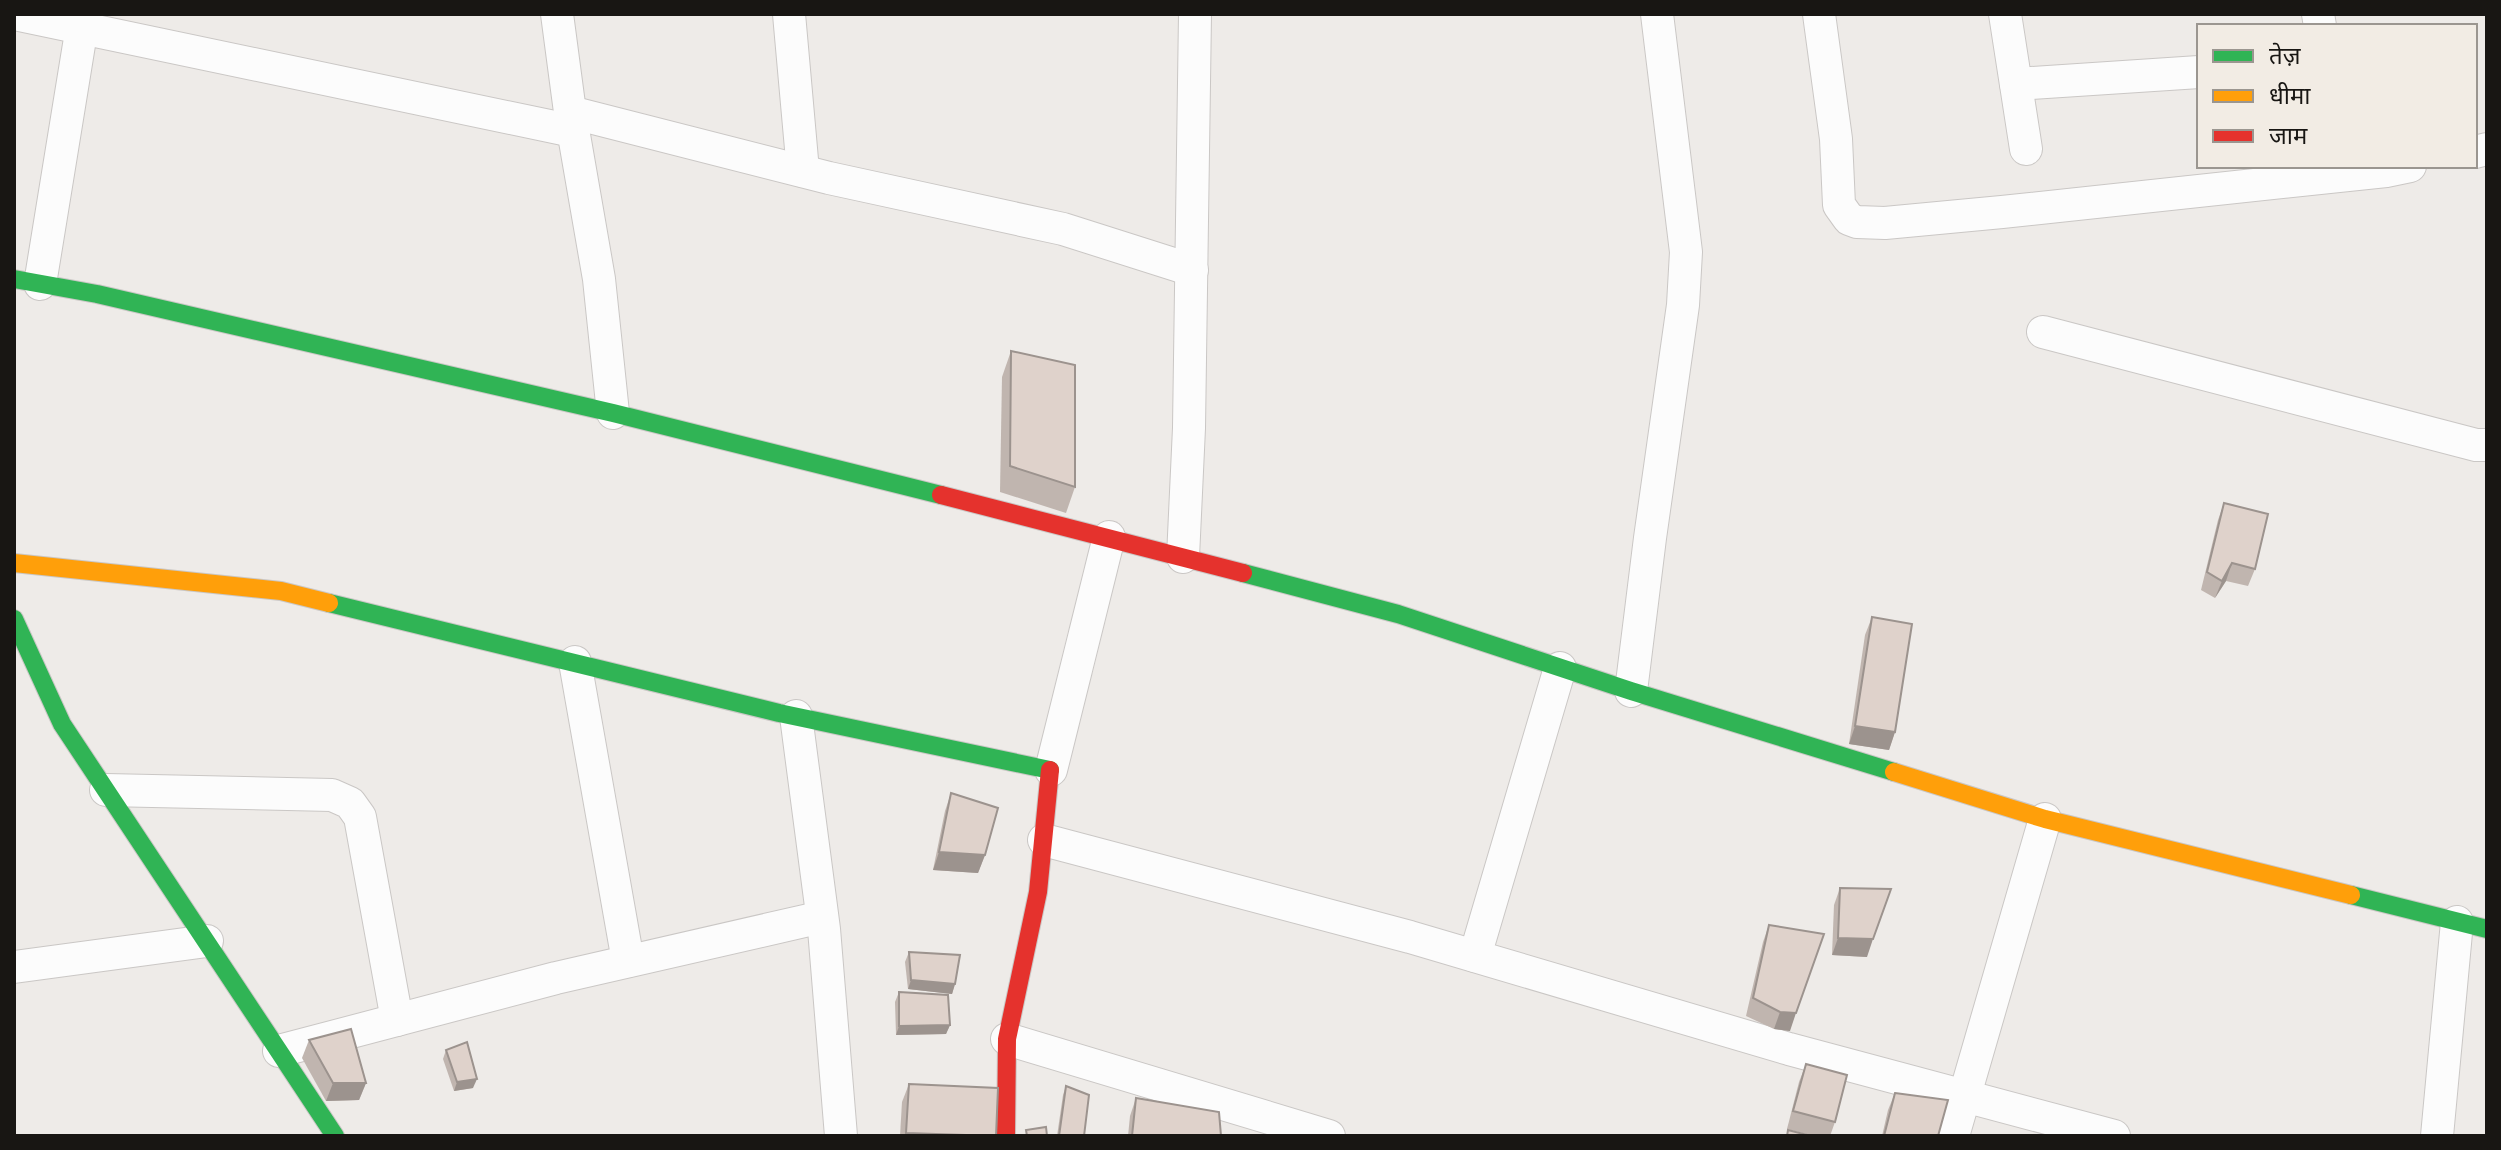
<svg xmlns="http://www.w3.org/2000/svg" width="2501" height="1150" viewBox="0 0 2501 1150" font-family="'Nunito Sans','Noto Sans Devanagari',sans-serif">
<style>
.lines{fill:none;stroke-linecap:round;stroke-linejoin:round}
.street-casing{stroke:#cac7c5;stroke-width:34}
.fast-casing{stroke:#cac7c5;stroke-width:20}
.slow-casing{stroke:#cac7c5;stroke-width:20}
.jam-casing{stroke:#cac7c5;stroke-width:20}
.street{stroke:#fcfcfc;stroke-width:32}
.fast{stroke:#30b455;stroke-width:18}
.slow{stroke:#ff9f0a;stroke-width:18}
.jam{stroke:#e5322d;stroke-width:18}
.wall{fill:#c0b5af}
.shaded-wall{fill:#9c938e}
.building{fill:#dfd2cb;stroke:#9c938e;stroke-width:2}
</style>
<rect width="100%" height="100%" fill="#eeebe8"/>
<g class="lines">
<defs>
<g id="street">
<polyline points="15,14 573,131"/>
<polyline points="557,14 570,112 599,279 613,413"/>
<polyline points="789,14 803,171"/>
<polyline points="1819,14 1836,139 1839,205 1849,219 1857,222 1885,223 2002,212 2386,171 2410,166"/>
<polyline points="2005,14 2026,149"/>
<polyline points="2318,14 2320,26"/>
<polyline points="2016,84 2199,72"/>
<polyline points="570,112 829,178 1063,229 1192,270"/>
<polyline points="2475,152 2487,149"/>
<polyline points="40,284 84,14"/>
<polyline points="2043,332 2476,445 2487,445"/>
<polyline points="1183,557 1189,428 1195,14"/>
<polyline points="575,662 628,961"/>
<polyline points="1631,691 1650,538 1683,305 1686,252 1657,14"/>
<polyline points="796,716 824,929 841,1136"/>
<polyline points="1051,770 1109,537"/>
<polyline points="106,790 332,795 350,803 360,817 397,1020"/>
<polyline points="1044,840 1410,937 1789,1049 2114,1136"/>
<polyline points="1475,956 1560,668"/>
<polyline points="14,967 207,941"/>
<polyline points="1007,1039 1329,1136"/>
<polyline points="279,1051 556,978 822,917"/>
<polyline points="1953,1136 2045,819"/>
<polyline points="2437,1136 2457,922"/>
</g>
<g id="fast">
<polyline points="14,279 97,294 613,413 941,495"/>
<polyline points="1243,573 1398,614 1631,691 1894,772"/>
<polyline points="329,603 779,713 1050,770"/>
<polyline points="14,619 62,724 335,1136"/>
<polyline points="2351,895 2487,929"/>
</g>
<g id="slow">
<polyline points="14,563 281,591 329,603"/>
<polyline points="1894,772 2045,819 2351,895"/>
</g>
<g id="jam">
<polyline points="941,495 1243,573"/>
<polyline points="1006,1136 1007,1039 1038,892 1050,770"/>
</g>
</defs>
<use href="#street" class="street-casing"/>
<use href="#fast" class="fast-casing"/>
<use href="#slow" class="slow-casing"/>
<use href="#jam" class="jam-casing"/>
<use href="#street" class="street"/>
<use href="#fast" class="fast"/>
<use href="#slow" class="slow"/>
<use href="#jam" class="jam"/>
</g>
<g class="wall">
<polygon points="1011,351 1075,487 1066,513 1000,492 1002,377"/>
<polygon points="2224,503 2255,569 2248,586 2226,581 2215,598 2201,590 2218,520"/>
<polygon points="1872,617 1895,732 1889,750 1849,744 1865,635"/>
<polygon points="951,793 985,855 978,873 933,870 945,811"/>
<polygon points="1840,888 1867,957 1832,955 1834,905"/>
<polygon points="1769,925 1790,1031 1774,1029 1746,1016 1763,942"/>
<polygon points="909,952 955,984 952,994 908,989 905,962"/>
<polygon points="899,992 950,1025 946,1034 896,1035 895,1002"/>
<polygon points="309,1040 366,1083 359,1100 326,1101 302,1058"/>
<polygon points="446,1050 473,1088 454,1091 443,1059"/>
<polygon points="1806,1064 1835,1122 1830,1136 1814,1136 1787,1129 1799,1082"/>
<polygon points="909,1084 996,1136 900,1136 902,1102"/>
<polygon points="1066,1086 1084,1136 1057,1136 1063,1095"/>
<polygon points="1895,1093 1938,1136 1882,1136 1888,1110"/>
<polygon points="1136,1098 1221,1136 1128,1136 1130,1116"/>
</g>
<g class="shaded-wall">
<polygon points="2232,563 2226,581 2215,598 2222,581"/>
<polygon points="1855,726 1895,732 1889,750 1849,744"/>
<polygon points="939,852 985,855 978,873 933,870"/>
<polygon points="1838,938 1873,939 1867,957 1832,955"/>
<polygon points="911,980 955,984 952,994 908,989"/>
<polygon points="1780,1012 1796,1013 1790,1031 1774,1029"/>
<polygon points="950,1025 946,1034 896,1035 899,1026"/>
<polygon points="477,1079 473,1088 454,1091 457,1082"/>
<polygon points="333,1083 366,1083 359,1100 326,1101"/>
<polygon points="906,1133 973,1136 905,1136"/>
</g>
<g class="building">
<polygon points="1011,351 1075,365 1075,487 1010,466"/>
<polygon points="2224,503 2268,514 2255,569 2232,563 2222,581 2207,572"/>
<polygon points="1872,617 1912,624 1895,732 1855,726"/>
<polygon points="951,793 998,808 985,855 939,852"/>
<polygon points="1840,888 1891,889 1873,939 1838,938"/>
<polygon points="1769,925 1824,934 1796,1013 1780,1012 1753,998"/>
<polygon points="909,952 960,955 955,984 911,980"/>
<polygon points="899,992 948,995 950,1025 899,1026"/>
<polygon points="351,1029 366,1083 333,1083 309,1040"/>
<polygon points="467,1042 477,1079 457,1082 446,1050"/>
<polygon points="1806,1064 1847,1075 1835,1122 1793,1111"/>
<polygon points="909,1084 998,1088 996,1136 906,1133"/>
<polygon points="1066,1086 1089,1095 1084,1136 1059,1136"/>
<polygon points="1895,1093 1948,1100 1938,1136 1884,1136"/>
<polygon points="1136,1098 1219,1112 1221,1136 1132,1136"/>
<polygon points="1046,1127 1047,1136 1027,1136 1026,1130"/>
<polygon points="1788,1130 1811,1136 1787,1136"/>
</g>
<rect width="2501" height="1150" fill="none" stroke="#181613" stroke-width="32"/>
<rect x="2197" y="24" width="280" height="144" fill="#f2ece4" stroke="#9b9690" stroke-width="2"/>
<rect x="2213" y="50" width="40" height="12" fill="#30b455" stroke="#9b9690" stroke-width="2"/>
<text x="2269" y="64" font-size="24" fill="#181613">तेज़</text>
<rect x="2213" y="90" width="40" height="12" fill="#ff9f0a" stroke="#9b9690" stroke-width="2"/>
<text x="2269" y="104" font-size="24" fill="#181613">धीमा</text>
<rect x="2213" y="130" width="40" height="12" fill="#e5322d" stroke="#9b9690" stroke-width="2"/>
<text x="2269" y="144" font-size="24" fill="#181613">जाम</text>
</svg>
